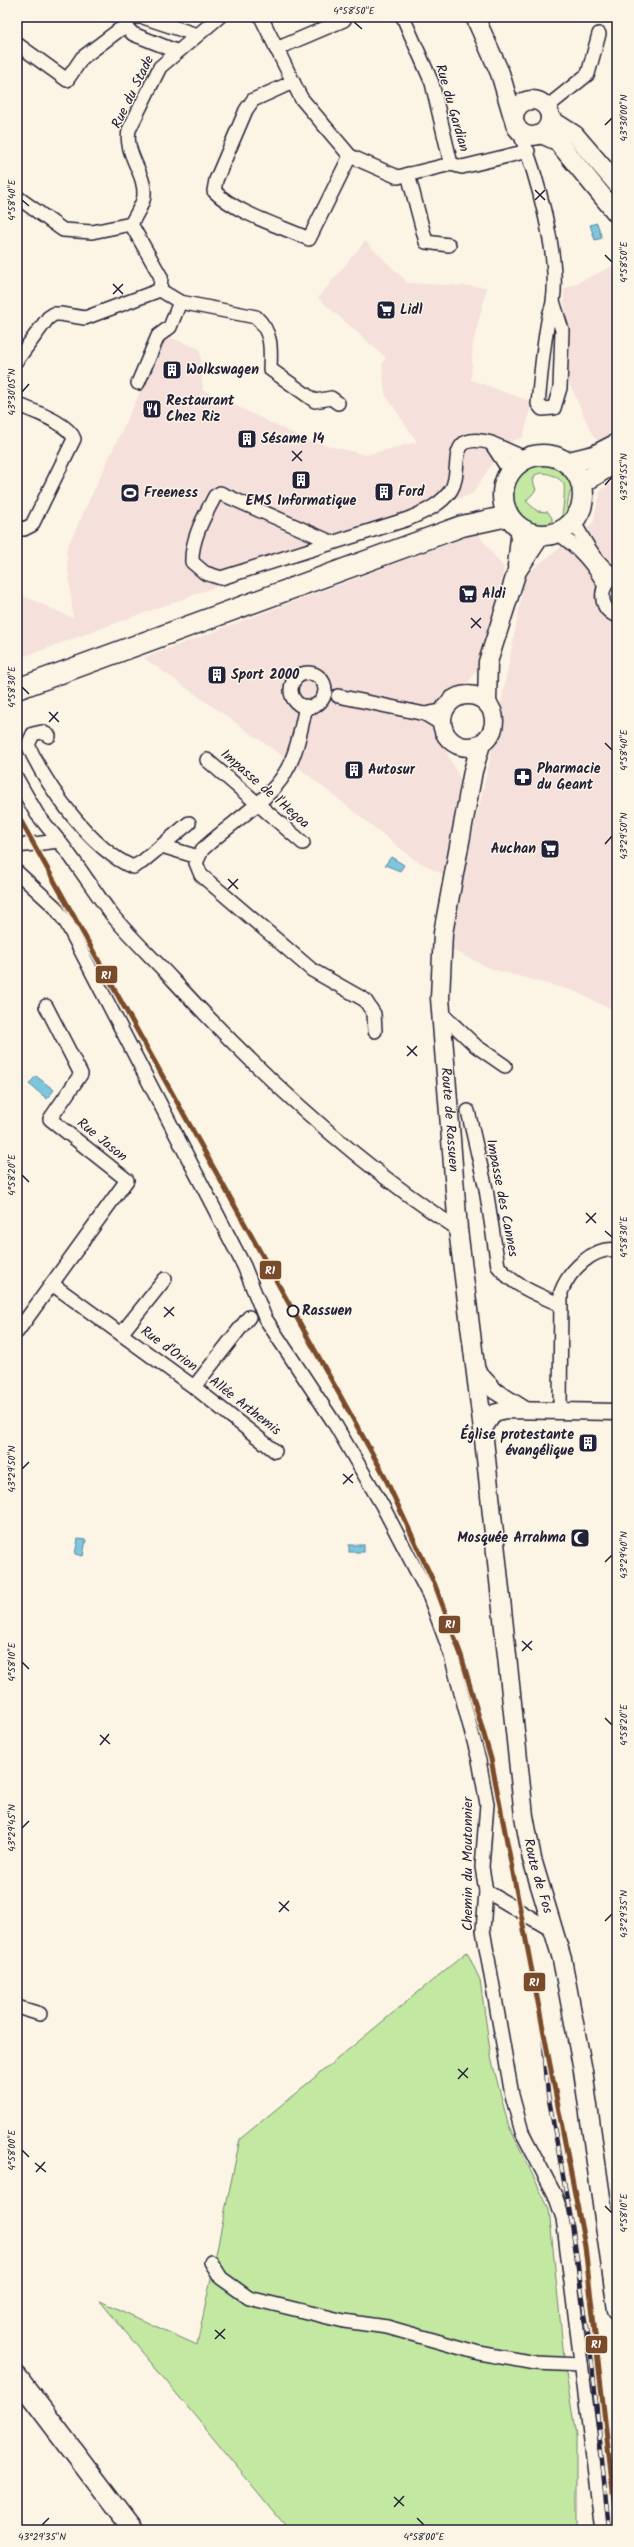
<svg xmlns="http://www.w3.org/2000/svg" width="634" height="2547" viewBox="0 0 634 2547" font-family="Kalam,sans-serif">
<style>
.built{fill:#f5e0db}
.green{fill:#c3e8a2;stroke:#72856e}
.water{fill:#7dc6de;stroke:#59849d}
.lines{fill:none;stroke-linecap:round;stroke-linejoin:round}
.minor-casing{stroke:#22223b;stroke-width:16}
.tertiary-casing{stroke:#22223b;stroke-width:19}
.secondary-casing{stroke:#22223b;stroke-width:21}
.primary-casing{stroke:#22223b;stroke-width:23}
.minor{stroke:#fcf5e5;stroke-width:13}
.tertiary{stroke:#fcf5e5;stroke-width:16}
.secondary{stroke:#fcf5e5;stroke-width:18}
.primary{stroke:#fcf5e5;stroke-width:20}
.rail-casing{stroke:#22223b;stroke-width:4.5}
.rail{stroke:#fcf5e5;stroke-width:3;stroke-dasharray:9;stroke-linecap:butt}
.rail-1-casing{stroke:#fcf5e5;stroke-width:8}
.rail-1{stroke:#7a4b2a;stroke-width:5}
.ticks{fill:none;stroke:#22223b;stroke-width:1.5}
.stop-dot{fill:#fcf5e5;stroke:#22223b;stroke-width:2}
.labels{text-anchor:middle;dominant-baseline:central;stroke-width:3;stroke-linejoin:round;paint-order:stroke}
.street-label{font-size:14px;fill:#22223b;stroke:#fcf5e5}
.poi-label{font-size:14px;font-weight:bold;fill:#22223b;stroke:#fcf5e5;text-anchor:start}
.stop-label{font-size:14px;font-weight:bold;fill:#22223b;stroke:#fcf5e5;text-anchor:start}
.line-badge{stroke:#fcf5e5;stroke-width:1.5}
.badge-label{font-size:11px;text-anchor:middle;font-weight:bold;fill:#fff}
.neatline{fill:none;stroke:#22223b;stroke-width:1.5}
.ticks-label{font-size:10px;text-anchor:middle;fill:#22223b}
</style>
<rect width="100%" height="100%" fill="#fcf5e5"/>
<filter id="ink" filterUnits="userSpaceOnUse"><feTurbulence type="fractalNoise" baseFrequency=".025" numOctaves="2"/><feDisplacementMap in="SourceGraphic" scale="8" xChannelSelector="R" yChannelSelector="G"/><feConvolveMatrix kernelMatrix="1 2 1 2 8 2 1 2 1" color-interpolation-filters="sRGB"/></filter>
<g filter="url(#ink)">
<g class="built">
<polygon points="365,241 408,283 487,287 473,343 471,380 532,402 523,437 506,443 472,494 17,659 17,593 73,618 66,550 166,336 200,349 203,390 309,441 366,455 417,442 385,394 382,364 386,358 318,298"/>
<polygon points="617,264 617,433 599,443 592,434 566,376 564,289"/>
<polygon points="617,480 617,1006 612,1010 574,991 492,969 452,950 451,925 490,760 526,574 593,523 601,489"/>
<polygon points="477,533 504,568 485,659 466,685 435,707 433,725 460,779 444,875 415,860 298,767 144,658"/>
</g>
<g class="green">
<path d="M538 462C555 461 571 470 574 488L570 492 567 506 570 512 561 520C563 513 565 491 564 484 558 476 544 470 535 475L533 481 536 490 526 501 537 511 548 512 552 518V525C508 534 494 474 538 462Z"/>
<polygon points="467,1952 480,1980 491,2057 508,2124 549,2209 565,2368 576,2436 576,2530 289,2530 100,2301 197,2345 240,2139"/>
</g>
<g class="water">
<polygon points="597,223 602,238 595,240 590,225"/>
<polygon points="391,857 404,865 400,871 385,865"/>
<polygon points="36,1076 54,1090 47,1099 29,1084"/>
<polygon points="78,1539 86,1540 83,1556 75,1554"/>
<rect x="349" y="1545" width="15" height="7"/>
</g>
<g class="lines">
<defs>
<g id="minor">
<polyline points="261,17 301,98 350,156 398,177 451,164 462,167 528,151"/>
<polyline points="403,17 432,83 451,164"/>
<polyline points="17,44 67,80 82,58 119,30 126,27"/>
<polyline points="276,49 344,20 345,17"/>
<polyline points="176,51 133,34 126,27 130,17 143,17 197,35"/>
<path d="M293 82 253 100 246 110 216 180 214 191C236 213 280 226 309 239L350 156"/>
<polyline points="547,107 588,74 599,34"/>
<path d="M519 131C536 171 560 258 553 301 553 306 550 311 549 316 543 345 541 375 538 404L542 409 554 408 560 388 562 330 553 301"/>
<polyline points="408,174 426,242 449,245"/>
<polyline points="17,197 63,230 92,232 131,224 161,277 160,290"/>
<path d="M131 224C135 216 143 205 144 196 146 173 124 154 129 130L160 67 219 17"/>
<path d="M160 290 180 302 256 317C272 332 271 348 270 369L315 401 331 398 338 403"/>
<polyline points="17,360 48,318 54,314 60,314 85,318 160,290"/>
<polyline points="138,383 158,336 170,327 180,302"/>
<path d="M17 404C32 411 69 423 74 439L32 525 24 529 17 527"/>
<polyline points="510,472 491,443 525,458"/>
<path d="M574 522C583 539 598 568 617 576"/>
<path d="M557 533C577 546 594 564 605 586"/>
<path d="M331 542 220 493 215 496C205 515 191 539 192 562L205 573 221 578 408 519C424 512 441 505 451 490 464 470 443 430 491 443"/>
<path d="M610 579C598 592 601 610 617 616"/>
<circle cx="308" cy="690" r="17"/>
<polyline points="338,696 425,714"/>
<path d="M306 706C301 728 297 754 285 773 270 800 225 827 202 850L196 863 201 875 312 970 365 1000 374 1014 375 1031"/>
<polyline points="443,725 425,714 445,710"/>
<path d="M49 736 42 732 33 734 28 745C46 785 91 850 133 867L142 862 189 823"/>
<polyline points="207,760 303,843"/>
<polyline points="17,779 37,814 59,841"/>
<path d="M17 846 59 841C78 865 94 891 112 915 131 938 154 959 174 981 258 1072 354 1162 458 1229"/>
<polyline points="162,846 198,857"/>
<polyline points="17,872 55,907 67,924 244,1266 265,1318 333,1421 382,1505 429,1595 450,1652 479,1760 487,1804 482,1867 486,1891 483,1930 512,2095 522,2132 555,2195 563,2218 602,2530"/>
<polyline points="441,1013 476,1046 505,1066"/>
<path d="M468 1111 486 1189 498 1266C512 1285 538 1295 559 1304"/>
<polyline points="52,1284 194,1387 249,1317"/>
<polyline points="17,1332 127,1180 50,1119 81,1074 46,1006"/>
<polyline points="121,1334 165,1279"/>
<polyline points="194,1387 275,1451"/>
<path d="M560 1410 561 1292C569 1271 593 1246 617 1250"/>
<polyline points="486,1891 555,1932"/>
<polyline points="17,2007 40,2014"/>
<polyline points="603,2210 617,2224"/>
<polyline points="211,2262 221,2278 249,2298 344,2321 387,2327 479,2353 536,2363 581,2365"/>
</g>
<g id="tertiary">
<polyline points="475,1369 495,1391 524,1409"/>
<polyline points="483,1430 494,1413 505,1410 617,1412"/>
</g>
<g id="secondary">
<polyline points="475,17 500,73 513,117"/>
<circle cx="532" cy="118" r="18"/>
<polyline points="550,119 575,135 617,184"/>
<polyline points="541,134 557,141 617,214"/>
<polyline points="517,566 521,528"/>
<circle cx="468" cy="721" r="26"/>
<polyline points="487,703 488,662 517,571 541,535"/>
<path id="s1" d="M481 744 473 771 443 933 440 998 458 1229 483 1430 524 1816 532 1859 562 1959 583 2071 617 2310"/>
</g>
<g id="primary">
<circle cx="543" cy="495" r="40"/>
<polyline points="569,462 594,456 617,444"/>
<polyline points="582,483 617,461"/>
<polyline points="17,689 462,526 508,516"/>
<polyline points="17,2377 133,2530"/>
</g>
</defs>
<use href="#minor" class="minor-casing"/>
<use href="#tertiary" class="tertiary-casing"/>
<use href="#secondary" class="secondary-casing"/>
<use href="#primary" class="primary-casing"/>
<use href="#minor" class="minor"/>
<use href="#tertiary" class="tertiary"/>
<use href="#secondary" class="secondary"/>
<use href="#primary" class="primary"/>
<defs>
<polyline id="rail" points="542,2021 548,2094 572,2225 592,2362 609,2530"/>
</defs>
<use href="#rail" class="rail-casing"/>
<use href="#rail" class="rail"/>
<defs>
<polyline id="rail-1" points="17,814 382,1471 435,1585 461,1655 491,1759 585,2246 617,2527"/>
</defs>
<use href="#rail-1" class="rail-1-casing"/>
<use href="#rail-1" class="rail-1"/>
</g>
</g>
<path class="ticks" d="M354 22 362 29M605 125 612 118M535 190 545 200M22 200 29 206M535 200 545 190M605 255 612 262M113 284 123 294M113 294 123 284M22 392 29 384M292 451 302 461M292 461 302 451M605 485 612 477M471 618 481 628M471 628 481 618M22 687 29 694M49 712 59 722M49 722 58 712M605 743 612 750M605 844 612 836M228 879 238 889M228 889 238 879M407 1046 417 1056M407 1056 417 1046M22 1175 29 1182M586 1213 596 1223M586 1223 596 1213M605 1231 612 1237M164 1307 174 1316M164 1317 174 1307M22 1469 29 1462M343 1474 353 1483M343 1484 353 1474M605 1562 612 1555M522 1641 532 1650M522 1651 532 1641M22 1662 29 1669M605 1718 612 1725M100 1735 110 1744M100 1745 109 1734M22 1828 29 1821M279 1902 289 1911M279 1912 289 1901M605 1921 612 1914M458 2069 468 2078M458 2079 468 2068M22 2150 29 2157M35 2163 46 2172M36 2172 45 2162M605 2206 612 2213M215 2330 225 2339M215 2339 225 2329M394 2497 404 2506M394 2507 404 2496M417 2518 424 2525M42 2525 49 2518"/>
<defs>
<symbol id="supermarket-square" viewBox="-11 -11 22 22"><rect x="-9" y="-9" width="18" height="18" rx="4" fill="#22223b" stroke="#fcf5e5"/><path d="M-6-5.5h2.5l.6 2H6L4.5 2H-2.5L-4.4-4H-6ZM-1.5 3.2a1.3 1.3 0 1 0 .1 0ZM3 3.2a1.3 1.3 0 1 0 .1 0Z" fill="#fff"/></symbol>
<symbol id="building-square" viewBox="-11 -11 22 22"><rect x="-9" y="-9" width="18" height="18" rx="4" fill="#22223b" stroke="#fcf5e5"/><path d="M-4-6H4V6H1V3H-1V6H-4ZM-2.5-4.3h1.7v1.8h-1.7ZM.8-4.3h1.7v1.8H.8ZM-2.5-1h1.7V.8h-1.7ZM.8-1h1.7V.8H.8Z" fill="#fff"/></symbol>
<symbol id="restaurant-square" viewBox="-11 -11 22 22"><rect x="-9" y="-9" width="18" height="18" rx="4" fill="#22223b" stroke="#fcf5e5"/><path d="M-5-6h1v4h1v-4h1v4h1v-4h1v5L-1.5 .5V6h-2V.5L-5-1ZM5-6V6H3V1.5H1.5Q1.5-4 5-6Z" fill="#fff"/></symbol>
<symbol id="stadium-square" viewBox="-11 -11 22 22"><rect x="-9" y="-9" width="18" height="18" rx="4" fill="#22223b" stroke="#fcf5e5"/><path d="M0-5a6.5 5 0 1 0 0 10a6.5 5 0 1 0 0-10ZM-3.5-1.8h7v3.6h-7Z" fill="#fff"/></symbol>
<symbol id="pharmacy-square" viewBox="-11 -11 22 22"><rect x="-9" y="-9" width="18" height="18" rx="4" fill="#22223b" stroke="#fcf5e5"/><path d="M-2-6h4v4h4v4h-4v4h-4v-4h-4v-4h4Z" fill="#fff"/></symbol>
<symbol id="mosque-square" viewBox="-11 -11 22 22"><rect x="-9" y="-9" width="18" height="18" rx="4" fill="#22223b" stroke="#fcf5e5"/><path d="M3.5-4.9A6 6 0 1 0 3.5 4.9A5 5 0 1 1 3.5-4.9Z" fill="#fff"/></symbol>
</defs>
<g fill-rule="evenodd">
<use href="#supermarket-square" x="375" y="299" width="22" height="22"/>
<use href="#building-square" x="161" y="359" width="22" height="22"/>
<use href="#restaurant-square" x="141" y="398" width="22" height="22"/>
<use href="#building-square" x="236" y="428" width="22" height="22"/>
<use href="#building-square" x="290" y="469" width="22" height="22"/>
<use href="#building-square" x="373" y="481" width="22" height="22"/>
<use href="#stadium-square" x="119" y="482" width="22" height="22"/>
<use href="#supermarket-square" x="457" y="583" width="22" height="22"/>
<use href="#building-square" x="206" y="664" width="22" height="22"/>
<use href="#building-square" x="343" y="759" width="22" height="22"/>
<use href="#pharmacy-square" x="512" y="766" width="22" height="22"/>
<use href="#supermarket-square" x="539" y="838" width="22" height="22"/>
<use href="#building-square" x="577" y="1432" width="22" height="22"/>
<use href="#mosque-square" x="569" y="1527" width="22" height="22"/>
</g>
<circle class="stop-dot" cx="293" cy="1311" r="5.5"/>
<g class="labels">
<g class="street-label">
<text transform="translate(133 92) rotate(-64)">Rue du Stade</text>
<text transform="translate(452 108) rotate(74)">Rue du Gardian</text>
<text transform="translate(265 789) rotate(41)">Impasse de l'Hegoa</text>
<text stroke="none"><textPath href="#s1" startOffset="380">Route de Rassuen</textPath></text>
<text transform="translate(102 1140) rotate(39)">Rue Jason</text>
<text transform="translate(502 1198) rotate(79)">Impasse des Cannes</text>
<text transform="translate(169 1349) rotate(36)">Rue d'Orion</text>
<text transform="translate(245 1406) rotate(38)">Allée Arthemis</text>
<text transform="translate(468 1864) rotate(-90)">Chemin du Moutonnier</text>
<text stroke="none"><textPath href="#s1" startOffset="1142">Route de Fos</textPath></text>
</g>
<g class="poi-label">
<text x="400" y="310">Lidl</text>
<text x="186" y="370">Wolkswagen</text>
<text x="166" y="401">Restaurant<tspan x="166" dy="16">Chez Riz</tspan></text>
<text x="261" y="439">Sésame 14</text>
<text x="398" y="492">Ford</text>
<text x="144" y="493">Freeness</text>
<text x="301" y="501" text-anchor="middle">EMS Informatique</text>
<text x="482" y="594">Aldi</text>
<text x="231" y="675">Sport 2000</text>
<text x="537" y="769">Pharmacie<tspan x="537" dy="16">du Geant</tspan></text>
<text x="368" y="770">Autosur</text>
<text x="536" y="849" text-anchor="end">Auchan</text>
<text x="574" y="1435" text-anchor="end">Église protestante<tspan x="574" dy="16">évangélique</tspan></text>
<text x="566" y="1538" text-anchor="end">Mosquée Arrahma</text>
</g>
<g class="stop-label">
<text x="302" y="1311">Rassuen</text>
</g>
</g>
<g class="line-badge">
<rect x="95" y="965" width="23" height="19" rx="4" fill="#7a4b2a"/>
<rect x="259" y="1260" width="23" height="20" rx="4" fill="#7a4b2a"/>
<rect x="438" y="1615" width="23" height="19" rx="4" fill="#7a4b2a"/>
<rect x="523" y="1972" width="23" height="20" rx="4" fill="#7a4b2a"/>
<rect x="585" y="2335" width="23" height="19" rx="4" fill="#7a4b2a"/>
</g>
<g class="badge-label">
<text x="106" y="979">R1</text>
<text x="270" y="1274">R1</text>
<text x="450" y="1628">R1</text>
<text x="534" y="1986">R1</text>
<text x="596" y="2348">R1</text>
</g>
<rect width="634" height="2547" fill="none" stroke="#fcf5e5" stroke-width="44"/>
<rect x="22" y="22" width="590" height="2503" class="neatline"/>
<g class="ticks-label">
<text x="354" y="14">4°58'50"E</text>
<text transform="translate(623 118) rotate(-90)" y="4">43°30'00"N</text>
<text transform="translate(11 200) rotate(-90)" y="4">4°58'40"E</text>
<text transform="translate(623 262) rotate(-90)" y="4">4°58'50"E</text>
<text transform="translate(11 392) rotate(-90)" y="4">43°30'05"N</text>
<text transform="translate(623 477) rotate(-90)" y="4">43°29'55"N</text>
<text transform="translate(11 687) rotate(-90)" y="4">4°58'30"E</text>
<text transform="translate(623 750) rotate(-90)" y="4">4°58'40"E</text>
<text transform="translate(623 836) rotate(-90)" y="4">43°29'50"N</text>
<text transform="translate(11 1175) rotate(-90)" y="4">4°58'20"E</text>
<text transform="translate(623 1237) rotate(-90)" y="4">4°58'30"E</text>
<text transform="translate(11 1469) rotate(-90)" y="4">43°29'50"N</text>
<text transform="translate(623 1555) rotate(-90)" y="4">43°29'40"N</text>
<text transform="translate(11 1662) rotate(-90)" y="4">4°58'10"E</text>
<text transform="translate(623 1725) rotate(-90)" y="4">4°58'20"E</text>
<text transform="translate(11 1828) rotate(-90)" y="4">43°29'45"N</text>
<text transform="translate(623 1914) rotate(-90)" y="4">43°29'35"N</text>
<text transform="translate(11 2150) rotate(-90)" y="4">4°58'00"E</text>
<text transform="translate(623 2213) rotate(-90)" y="4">4°58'10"E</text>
<text x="42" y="2540">43°29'35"N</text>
<text x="424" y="2540">4°58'00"E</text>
</g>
</svg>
